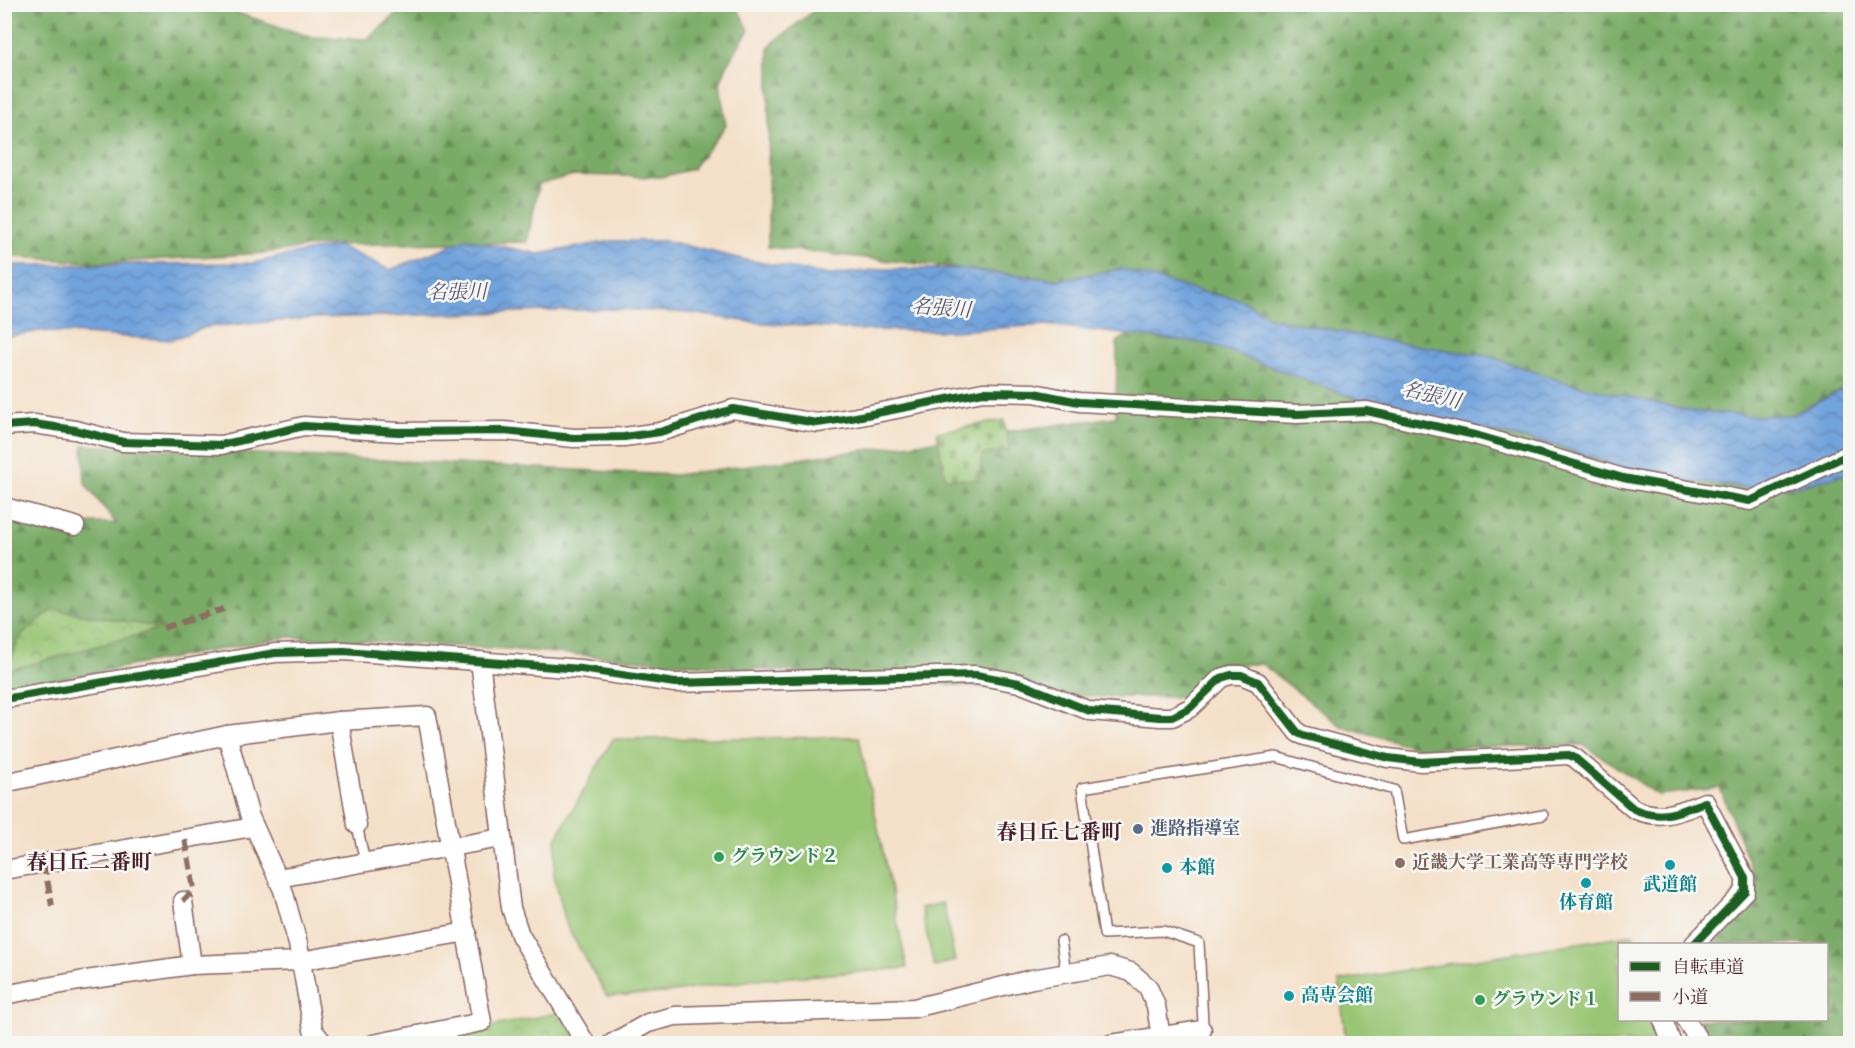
<svg xmlns="http://www.w3.org/2000/svg" width="1855" height="1048" viewBox="0 0 1855 1048" font-family="'IM FELL English','Noto Serif JP',serif">
<style>
.forest{fill:url(#forest-firs);stroke:#626548;stroke-width:1.5}
.cemetery{fill:url(#cemetery-stones);stroke:#727250;stroke-width:1.5}
.park{fill:url(#park-crowns);stroke:#727250;stroke-width:1.5}
.pitch{fill:#99c674;stroke:#727250;stroke-width:1.5}
.water{fill:url(#water-waves);stroke:#5e6184;stroke-width:1.5}
.lines{fill:none;stroke-linecap:round;stroke-linejoin:round}
.lane-casing{stroke:#866362;stroke-width:12}
.street-casing{stroke:#866362;stroke-width:21}
.lane{stroke:#fff;stroke-width:9}
.street{stroke:#fff;stroke-width:18}
.quiet{stroke:#8d6e63;stroke-width:6;stroke-dasharray:12 6;stroke-linecap:butt}
.cycleway-casing{stroke:#f6f6f2;stroke-width:11}
.cycleway{stroke:#1b5e20;stroke-width:8}
.service-dot{fill:#5c6f8a;stroke:#f6f6f2;stroke-width:2}
.leisure-dot{fill:#2e9e5b;stroke:#f6f6f2;stroke-width:2}
.education-dot{fill:#8d6e63;stroke:#f6f6f2;stroke-width:2}
.culture-dot{fill:#0f9aa8;stroke:#f6f6f2;stroke-width:2}
.labels{text-anchor:middle;dominant-baseline:central;stroke-width:5;stroke-linejoin:round;paint-order:stroke}
.service-label{font-size:18px;font-weight:bold;fill:#4e5e75;stroke:#f6f6f2;text-anchor:start}
.leisure-label{font-size:18px;font-weight:bold;fill:#27864d;stroke:#f6f6f2;text-anchor:start}
.education-label{font-size:18px;font-weight:bold;fill:#785e54;stroke:#f6f6f2;text-anchor:start}
.culture-label{font-size:18px;font-weight:bold;fill:#0d838f;stroke:#f6f6f2;text-anchor:start}
.water-label{font-size:20px;font-style:italic;fill:#5a5472;stroke:#f6f6f2}
.quarter-label{font-size:21px;font-weight:bold;fill:#4a1f2b;stroke:#f6f6f2}
</style>
<defs>
<pattern id="forest-firs" width="22" height="20" patternUnits="userSpaceOnUse" patternTransform="scale(1.5)"><rect width="22" height="20" fill="#7aab66"/><path d="M5 1l3.5 6h-7zM16 11l3.5 6h-7z" fill="#668b54"/></pattern>
<pattern id="cemetery-stones" width="16" height="16" patternUnits="userSpaceOnUse" patternTransform="scale(1.5)"><rect width="16" height="16" fill="#99c674"/><path d="M2 7V4a2 2 0 0 1 4 0v3zM10 15v-3a2 2 0 0 1 4 0v3z" fill="#7fa05f"/></pattern>
<pattern id="park-crowns" width="20" height="18" patternUnits="userSpaceOnUse" patternTransform="scale(1.5)"><rect width="20" height="18" fill="#99c674"/><path d="M2 6a3 3 0 1 1 6 0M12 15a3 3 0 1 1 6 0" fill="none" stroke="#7fa05f"/></pattern>
<pattern id="water-waves" width="16" height="10" patternUnits="userSpaceOnUse" patternTransform="scale(1.5)"><rect width="16" height="10" fill="#71a3dc"/><path d="M0 5q4-4 8 0t8 0" fill="none" stroke="#5f84b3"/></pattern>
</defs>
<rect width="100%" height="100%" fill="#f6f6f2"/>
<filter id="ink" filterUnits="userSpaceOnUse"><feTurbulence type="fractalNoise" baseFrequency=".0167" numOctaves="2"/><feDisplacementMap in="SourceGraphic" scale="12" xChannelSelector="R" yChannelSelector="G"/><feConvolveMatrix kernelMatrix="1 2 1 2 8 2 1 2 1" color-interpolation-filters="sRGB"/></filter>
<filter id="wash" filterUnits="userSpaceOnUse"><feTurbulence type="fractalNoise" baseFrequency=".008" numOctaves="4" result="noise"/><feDisplacementMap in="SourceGraphic" scale="24" xChannelSelector="R" yChannelSelector="G"/><feGaussianBlur stdDeviation="1.35" result="paint"/><feColorMatrix in="noise" values="0 0 0 0 0 0 0 0 0 0 0 0 0 0 0 0 0 1.4 0 .05"/><feComposite in="paint" operator="in"/></filter>
<g filter="url(#wash)">
<rect width="100%" height="100%" fill="#f4e0c8"/>
<g class="forest">
<polygon points="735,4 749,30 729,61 720,83 726,126 692,169 661,177 574,175 539,184 527,242 325,245 265,253 101,263 5,256 4,5 213,5 311,37 367,39 407,5"/>
<polygon points="821,5 1850,5 1850,1043 1706,1043 1699,1020 1826,1020 1826,944 1710,944 1755,892 1756,880 1720,788 1658,795 1584,745 1419,748 1341,726 1262,664 1222,664 1180,697 1101,697 507,649 287,637 5,689 5,524 116,523 85,484 83,445 675,475 1116,417 1117,342 1200,293 1177,293 768,247 769,46"/>
</g>
<polygon class="cemetery" points="1004,420 1009,450 982,455 979,480 945,478 937,432"/>
<g class="park">
<polygon points="52,609 163,628 6,671 21,636"/>
<polygon points="561,1012 579,1044 407,1044"/>
</g>
<g class="pitch">
<polygon points="859,737 907,968 753,980 666,993 607,996 567,927 554,875 556,839 613,739"/>
<polygon points="943,903 955,961 934,966 921,908"/>
<polygon points="1633,934 1635,944 1620,944 1620,1020 1649,1020 1654,1043 1346,1043 1339,981"/>
</g>
<polygon class="water" points="466,239 539,254 611,241 667,241 742,259 830,275 882,269 959,269 1058,280 1121,269 1202,292 1242,300 1271,318 1388,341 1488,356 1564,382 1690,411 1755,416 1791,415 1850,386 1850,473 1804,485 1760,489 1671,479 1613,465 1559,446 1384,409 1209,344 1046,325 954,331 857,330 751,322 690,313 617,309 315,318 207,327 170,340 40,331 5,337 5,267 14,265 252,263 337,245 390,270"/>
</g>
<g filter="url(#ink)">
<g class="lines">
<defs>
<g id="lane">
<polyline points="357,825 365,862"/>
<polyline points="1061,941 1066,973"/>
<polyline points="1204,1044 1199,943 1163,931 1104,934 1082,788 1276,757 1394,790 1403,840 1543,815"/>
</g>
<g id="street">
<polyline points="4,426 34,424 75,430 123,442 221,445 304,426 398,432 504,431 574,438 624,437 660,432 733,409 817,423 851,418 983,392 1034,393 1079,402 1297,414 1367,411 1479,436 1623,478 1750,501 1850,454"/>
<polyline points="4,507 75,526"/>
<polyline points="480,661 511,908 520,935 586,1044"/>
<path d="M4 699 275 653 344 651 581 669 675 683 976 675 1019 683 1090 711 1160 717H1172L1190 708 1221 678 1231 675H1241L1258 682 1298 733 1305 736 1388 758 1421 762 1569 755 1575 758 1634 809C1662 821 1678 812 1705 802L1745 878V891L1694 944"/>
<polyline points="339,721 357,825"/>
<polyline points="227,735 250,817 283,890 298,944 313,1030 324,1044"/>
<polyline points="4,783 227,735 339,721 427,716 482,1022 373,1044"/>
<polyline points="4,870 253,827"/>
<polyline points="278,878 501,838"/>
<polyline points="183,901 192,965"/>
<polyline points="4,995 79,981 192,965 300,961 467,932"/>
<polyline points="1663,1020 1672,1044"/>
<polyline points="1686,1020 1701,1044"/>
<polyline points="611,1044 648,1023 675,1016 914,1008 1032,979 1110,966 1131,972 1148,987 1156,1006 1162,1044"/>
<polyline points="1111,1044 1202,1030"/>
</g>
</defs>
<use href="#lane" class="lane-casing"/>
<use href="#street" class="street-casing"/>
<use href="#lane" class="lane"/>
<use href="#street" class="street"/>
<g class="quiet">
<polyline points="163,628 224,609"/>
<polyline points="4,672 6,671"/>
<polyline points="44,863 52,906"/>
<polyline points="183,901 194,889 185,839"/>
</g>
<defs>
<g id="cycleway">
<polyline points="4,426 34,424 75,430 123,442 221,445 304,426 398,432 504,431 574,438 624,437 660,432 733,409 817,423 851,418 983,392 1034,393 1079,402 1297,414 1367,411 1479,436 1623,478 1750,501 1850,454"/>
<path d="M4 699 275 653 344 651 581 669 675 683 976 675 1019 683 1090 711 1160 717H1172L1190 708 1221 678 1231 675H1241L1258 682 1298 733 1305 736 1388 758 1421 762 1569 755 1575 758 1634 809C1662 821 1678 812 1705 802L1745 878V891L1694 944"/>
</g>
</defs>
<use href="#cycleway" class="cycleway-casing"/>
<use href="#cycleway" class="cycleway"/>
</g>
</g>
<circle class="service-dot" cx="1138" cy="829" r="6"/>
<g class="leisure-dot">
<circle cx="719" cy="857" r="6"/>
<circle cx="1480" cy="1000" r="6"/>
</g>
<circle class="education-dot" cx="1400" cy="863" r="6"/>
<g class="culture-dot">
<circle cx="1670" cy="865" r="6"/>
<circle cx="1167" cy="868" r="6"/>
<circle cx="1586" cy="883" r="6"/>
<circle cx="1289" cy="996" r="6"/>
</g>
<g class="labels">
<g class="service-label">
<text x="1150" y="829">進路指導室</text>
</g>
<g class="leisure-label">
<text x="731" y="857">グラウンド２</text>
<text x="1492" y="1000">グラウンド１</text>
</g>
<g class="education-label">
<text x="1412" y="863">近畿大学工業高等専門学校</text>
</g>
<g class="culture-label">
<text x="1179" y="868">本館</text>
<text x="1670" y="885" text-anchor="middle">武道館</text>
<text x="1586" y="903" text-anchor="middle">体育館</text>
<text x="1301" y="996">高専会館</text>
</g>
<g class="water-label">
<text transform="translate(457 293) rotate(-1)">名張川</text>
<text transform="translate(941 309) rotate(4)">名張川</text>
<text transform="translate(1431 396) rotate(13)">名張川</text>
</g>
<g class="quarter-label">
<text x="1059" y="833">春日丘七番町</text>
<text x="89" y="863">春日丘二番町</text>
</g>
</g>
<rect width="1855" height="1048" fill="none" stroke="#f6f6f2" stroke-width="24"/>
<rect x="1618" y="943" width="210" height="78" fill="#f6f6f2" stroke="#b1a0a2" stroke-width="1.5"/>
<rect x="1630" y="962" width="30" height="9" fill="#1b5e20" stroke="#b1a0a2" stroke-width="1.5"/>
<text x="1672" y="973" font-size="18" fill="#4a1f2b">自転車道</text>
<rect x="1630" y="992" width="30" height="9" fill="#8d6e63" stroke="#b1a0a2" stroke-width="1.5"/>
<text x="1672" y="1003" font-size="18" fill="#4a1f2b">小道</text>
</svg>
